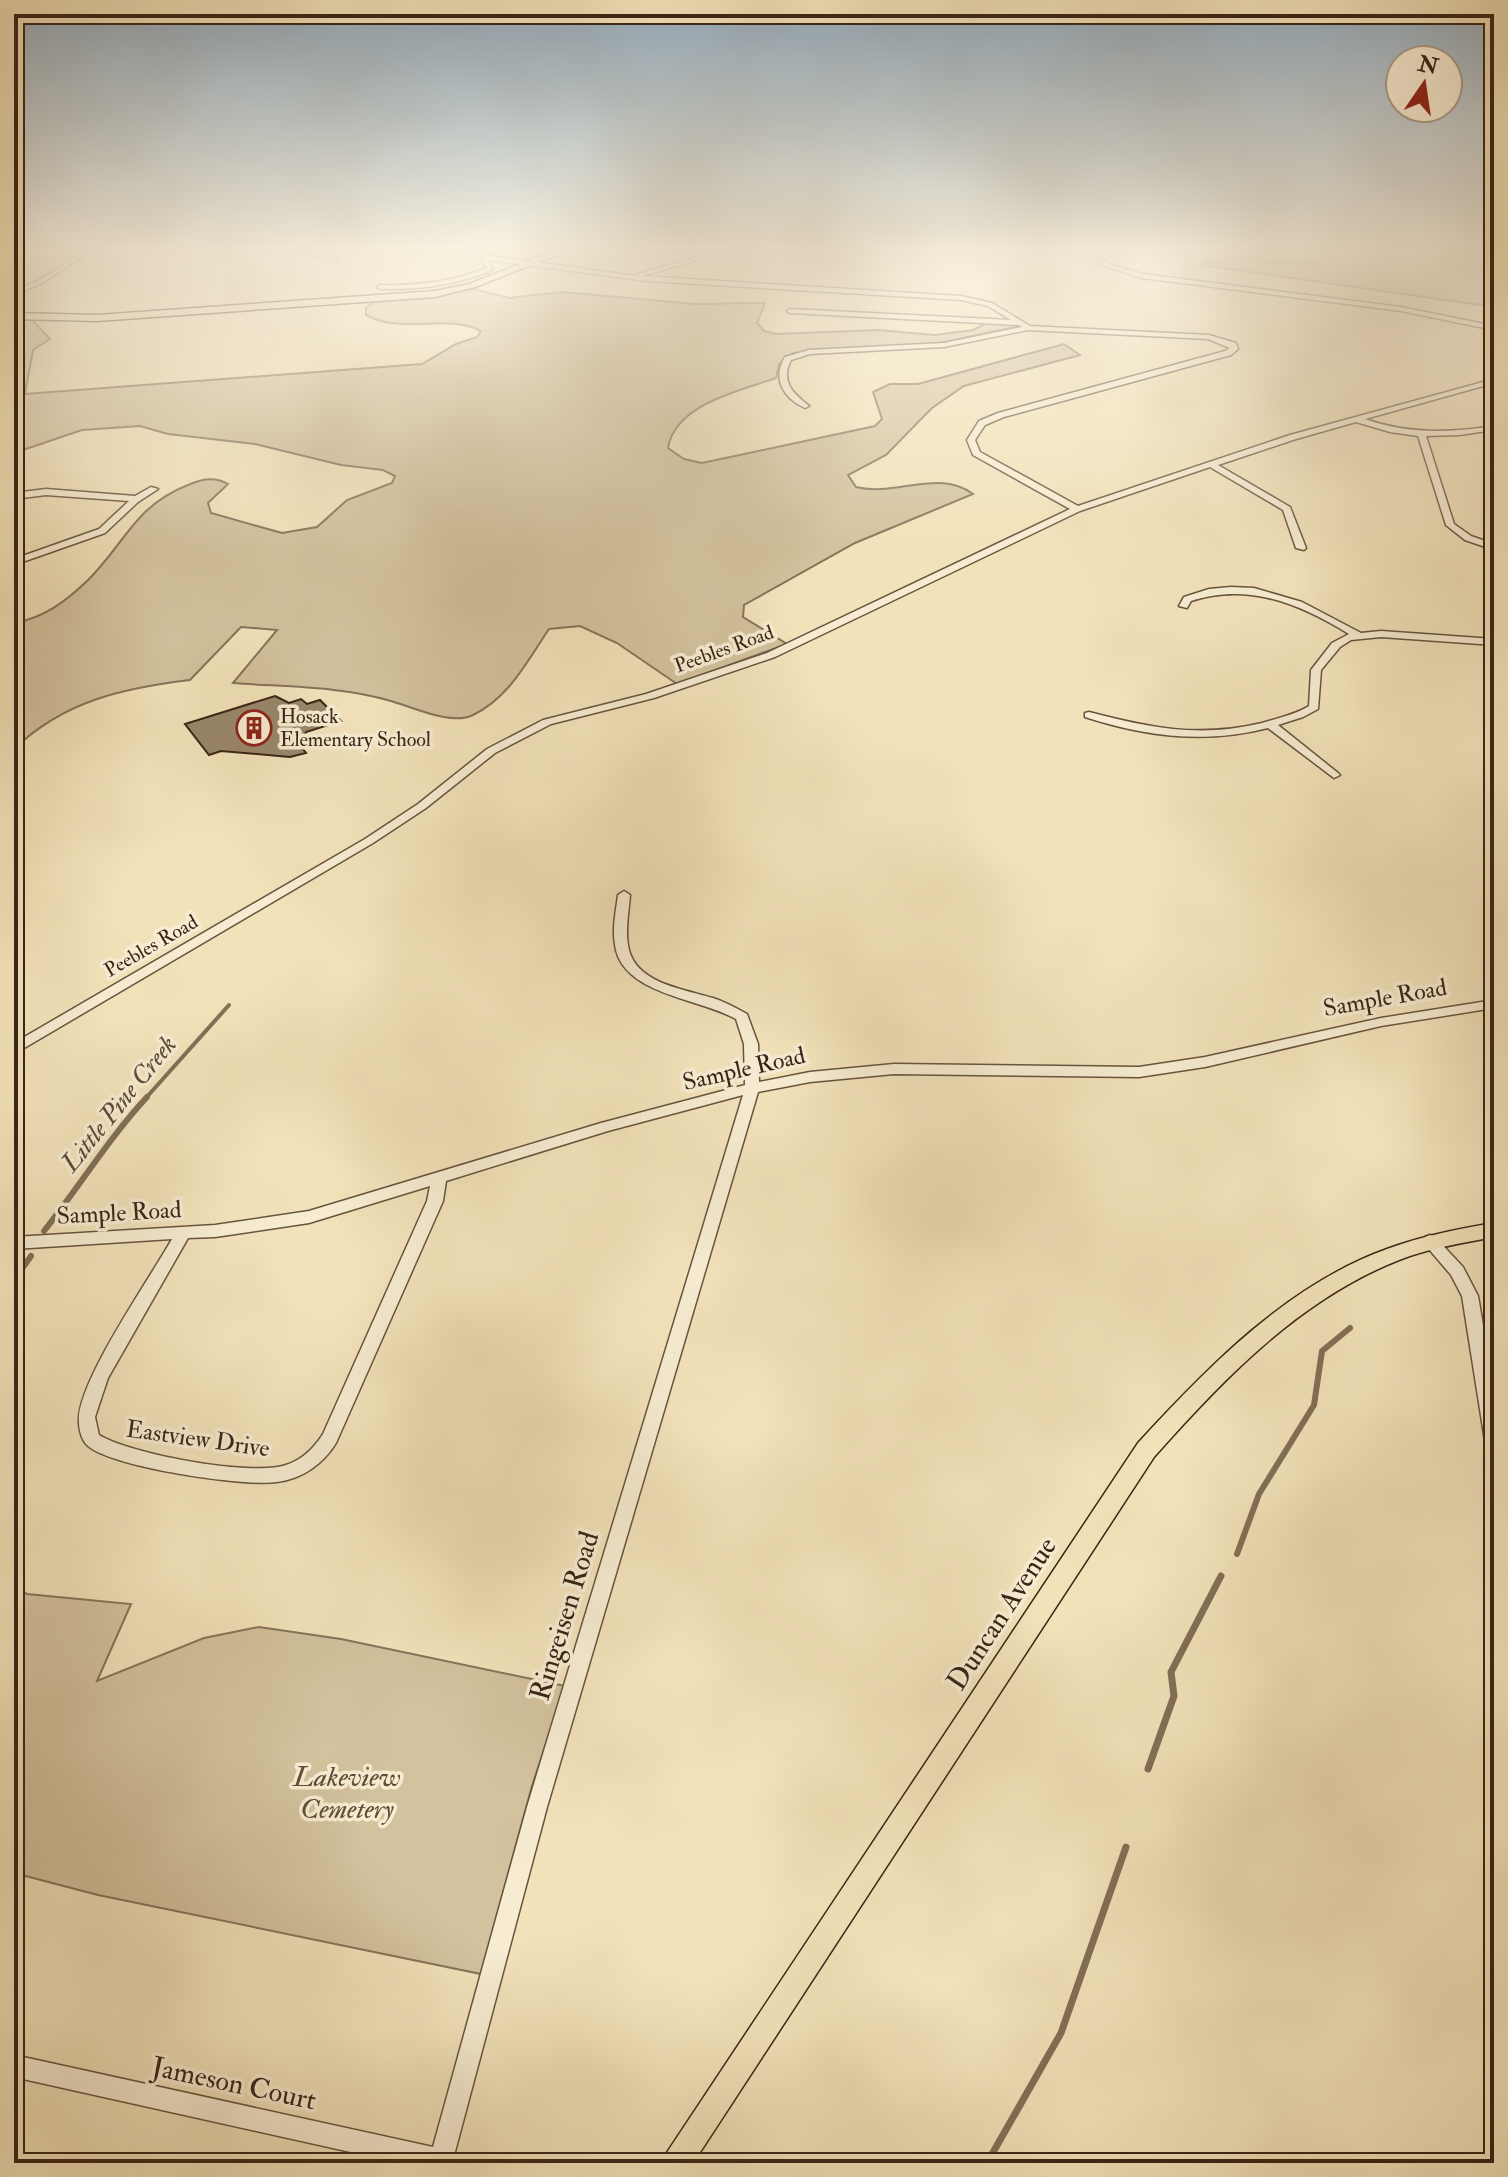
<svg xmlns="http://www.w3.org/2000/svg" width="1508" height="2177" viewBox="0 0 1508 2177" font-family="'IM FELL Double Pica',serif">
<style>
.green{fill:#d3c29e;stroke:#86735a;stroke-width:2}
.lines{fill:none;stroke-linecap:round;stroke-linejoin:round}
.stream-far2{stroke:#826f56;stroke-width:4}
.stream-far1{stroke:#826f56;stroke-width:6}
.stream{stroke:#826f56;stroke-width:7}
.building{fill:#99876b;stroke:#392415;stroke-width:2}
.minor-casing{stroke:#67543e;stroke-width:3}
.major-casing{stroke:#392415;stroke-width:3}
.minor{fill:#f7ecd2;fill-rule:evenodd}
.major{fill:#f2e2ba;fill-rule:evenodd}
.labels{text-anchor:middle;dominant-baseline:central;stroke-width:7;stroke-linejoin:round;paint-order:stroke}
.far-street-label{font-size:20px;fill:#392415;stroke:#f7ecd2}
.far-poi-label{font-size:20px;fill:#392415;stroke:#f7ecd2;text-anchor:start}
.street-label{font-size:24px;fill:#392415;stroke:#f7ecd2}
.water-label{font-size:26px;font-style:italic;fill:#5e4a36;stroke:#f7ecd2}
.near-street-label{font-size:28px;fill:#392415;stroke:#f7ecd2}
.near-park-label{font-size:28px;font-style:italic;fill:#604c37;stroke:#f7ecd2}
</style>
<rect width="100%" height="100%" fill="#f2e2ba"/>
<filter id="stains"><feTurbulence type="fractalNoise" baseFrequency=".0025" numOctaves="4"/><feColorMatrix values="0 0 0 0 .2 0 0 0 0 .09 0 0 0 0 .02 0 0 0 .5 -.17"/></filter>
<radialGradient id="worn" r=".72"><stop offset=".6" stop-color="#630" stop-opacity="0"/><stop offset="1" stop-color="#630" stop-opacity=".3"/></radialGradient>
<g class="green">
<path d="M1310 246H1494V307L1202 265C1214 254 1296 265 1320 261Z"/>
<path d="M474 289 510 298 562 292 696 304 765 303 757 323 764 331 776 334 878 330 935 335 973 330 987 323 1019 326 930 345 793 353 779 364 776 378C740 391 675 404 668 448L684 459 702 463 875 426 882 419 873 392 890 384H918L1064 344 1080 355 964 386 932 408 886 455 848 475 856 487C895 497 939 468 973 494L855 543 744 605 743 617 787 644 677 684 617 643 580 626 549 629C528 660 509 698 473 715 451 726 413 707 391 701 341 686 284 687 233 683L277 630 241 627 190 680C123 688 64 701 14 749V623C44 618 66 601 87 581 125 544 134 506 188 485 202 479 215 476 228 484L208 503 211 513 282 533 317 527 347 500 392 483 395 476 383 470 341 465 255 444 168 434 140 426 82 430 14 453V319L32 320 50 339 33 350 25 394 422 364 456 344 477 337 481 331C447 313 403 335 366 315V308L373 302Z"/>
<polygon points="14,1585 27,1594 131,1604 97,1681 204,1638 259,1627 341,1639 565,1686 532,1786 481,1974 98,1895 14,1873"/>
</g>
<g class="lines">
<polyline class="stream-far2" points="145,1099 229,1005"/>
<g class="stream-far1">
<path d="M44 1231C79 1187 109 1138 147 1097"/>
<polyline points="14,1280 31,1256"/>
<polyline points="1237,1554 1259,1494 1314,1405 1322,1351 1350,1328"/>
</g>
<g class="stream">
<polyline points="1148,1769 1174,1696 1171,1672 1221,1576"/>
<polyline points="987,2163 1061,2033 1126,1847"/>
</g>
</g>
<polygon class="building" points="275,696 289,703 301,699 307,704 320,700 341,721 306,732 299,744 306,753 290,757 221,751 209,755 185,724"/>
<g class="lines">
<defs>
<g id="minor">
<polygon points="92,246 99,246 42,283 14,295 14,291 38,281"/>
<polygon points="256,246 272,246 340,258 337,260"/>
<path d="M438 246H448L470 253 637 276 638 274 736 246H746L642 276 961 296 992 303 1030 326 1209 335 1236 343 1238 349 1231 355 1004 417 985 425 975 440 980 452 1078 506 1290 435 1494 379V383L1365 419C1407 434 1450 433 1494 426V430L1459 435 1426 436 1454 524 1471 536 1494 544V550L1465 540 1446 525 1418 436 1390 432 1356 422 1296 439 1218 465 1290 507 1306 548 1304 550 1296 548 1283 510 1210 467 1080 511 775 657 654 698 551 724 495 753 426 808 373 843 14 1054V1043L365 839 418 804 487 749 543 720 646 694 767 653 1070 509 973 455 967 440 979 421 998 413 1225 351 1230 348 1208 339 1028 330 944 347 810 354 791 360C780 382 793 393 809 406L805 408C783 398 772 379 785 357L809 350 944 343 1022 327 1019 325 790 313 787 311 790 309 1011 320 988 306 961 300 647 281 489 260 488 261 493 270C456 285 420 290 380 289L377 287 380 285C417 286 452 282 487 268L481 261 483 259 467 256Z"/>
<polygon points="1068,246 1076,246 1112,265 1143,274 1401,307 1494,326 1494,330 1401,311 1142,278 1108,267"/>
<polygon points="1176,246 1297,250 1303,249 1301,246 1308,246 1311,250 1297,254"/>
<polygon points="151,487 158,489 138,502 105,533 14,565 14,559 99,529 129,501 46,495 14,499 14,493 46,489 135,496"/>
<path d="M1231 587 1254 588 1302 602 1361 633 1381 631 1494 639V645L1381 637 1351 640 1340 647 1321 670 1318 709 1303 717 1278 725 1338 773 1340 775 1334 778 1268 728C1205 744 1147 737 1085 717V713L1089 712C1150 728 1199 738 1262 723 1278 718 1294 715 1309 706L1311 670 1332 643 1349 634C1300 604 1248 582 1191 601L1187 608 1179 606 1184 597 1209 589Z"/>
<path d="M624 891 630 895C629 911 625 929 628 945 633 983 683 989 713 998 725 1002 736 1008 747 1014L758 1044 759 1082 810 1072 894 1064 1139 1067 1205 1057 1381 1018 1494 1000V1008L1381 1026 1205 1067 1139 1077 894 1074 810 1082 758 1092 547 1807 452 2163H400L14 2077V2055L433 2147 527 1807 743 1095 608 1131 446 1181 443 1201 336 1443C323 1464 302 1479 277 1482 245 1487 109 1467 87 1445 82 1440 79 1430 79 1423 75 1385 151 1277 172 1239L14 1249V1237L215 1225 309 1211 601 1123 745 1085 744 1044 736 1019C700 998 622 995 615 945 612 928 616 911 618 895ZM430 1186 427 1201 323 1434C314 1448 302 1460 286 1465 252 1477 130 1454 99 1435L95 1417 108 1378 188 1238 215 1237 309 1223Z"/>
<polygon points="1430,1235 1435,1237 1463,1267 1478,1296 1494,1390 1494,1448 1488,1446 1485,1441 1462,1296 1451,1275 1422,1241 1425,1237"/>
</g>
<g id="major">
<polygon points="567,246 580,246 475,287 435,297 97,321 14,319 14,313 97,315 435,291 469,284"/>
<path d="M1494 1223V1237C1462 1243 1430 1248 1399 1260 1300 1299 1223 1379 1154 1457L693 2163H660L1138 1443C1208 1367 1287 1285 1387 1249 1422 1236 1457 1229 1494 1223Z"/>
</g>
</defs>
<use href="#minor" class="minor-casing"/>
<use href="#major" class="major-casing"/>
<use href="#minor" class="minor"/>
<use href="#major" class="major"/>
</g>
<linearGradient id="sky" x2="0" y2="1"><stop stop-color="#93acbf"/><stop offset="0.45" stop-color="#f9f2e0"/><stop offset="1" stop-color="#f9f2e0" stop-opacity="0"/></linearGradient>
<rect width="1508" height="551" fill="url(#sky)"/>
<defs>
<symbol id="building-ring" viewBox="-11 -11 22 22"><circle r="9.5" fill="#f7ecd2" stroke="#8f2418" stroke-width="1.5"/><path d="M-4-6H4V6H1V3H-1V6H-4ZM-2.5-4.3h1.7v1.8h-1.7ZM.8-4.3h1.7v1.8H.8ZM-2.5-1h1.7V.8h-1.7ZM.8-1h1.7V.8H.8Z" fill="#8f2418"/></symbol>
</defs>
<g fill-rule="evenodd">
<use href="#building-ring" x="234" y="708" width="40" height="40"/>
</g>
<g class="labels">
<g class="far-street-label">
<text transform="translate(724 649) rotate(-20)">Peebles Road</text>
<text transform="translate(151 946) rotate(-30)">Peebles Road</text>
</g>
<g class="far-poi-label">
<text x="280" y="716">Hosack<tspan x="280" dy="23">Elementary School</tspan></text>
</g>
<g class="street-label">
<text transform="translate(1385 998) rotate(-10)">Sample Road</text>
<text transform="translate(744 1069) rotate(-13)">Sample Road</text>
<text transform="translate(119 1213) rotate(-3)">Sample Road</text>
<text transform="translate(198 1439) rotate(8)">Eastview Drive</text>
</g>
<g class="water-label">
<text transform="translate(119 1104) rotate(-51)">Little Pine Creek</text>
</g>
<g class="near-street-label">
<text transform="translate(1002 1614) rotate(-57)">Duncan Avenue</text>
<text transform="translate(565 1616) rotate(-73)">Ringeisen Road</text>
<text transform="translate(234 2084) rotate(12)">Jameson Court</text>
</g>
<g class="near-park-label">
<text x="347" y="1777">Lakeview<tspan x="347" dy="32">Cemetery</tspan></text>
</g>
</g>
<rect width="1508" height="2177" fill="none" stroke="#f2e2ba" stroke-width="48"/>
<rect x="16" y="16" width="1476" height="2145" fill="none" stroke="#392415" stroke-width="4"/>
<rect x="24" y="24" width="1460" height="2129" fill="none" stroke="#392415" stroke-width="2"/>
<g transform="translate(1424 84) rotate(13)"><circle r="38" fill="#f7ecd2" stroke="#ab9c86" stroke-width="2"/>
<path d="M0-6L14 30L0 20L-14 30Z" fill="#8f2418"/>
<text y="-12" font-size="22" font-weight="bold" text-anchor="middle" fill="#392415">N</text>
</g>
<rect width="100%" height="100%" filter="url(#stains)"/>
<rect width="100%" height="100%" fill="url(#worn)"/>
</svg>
